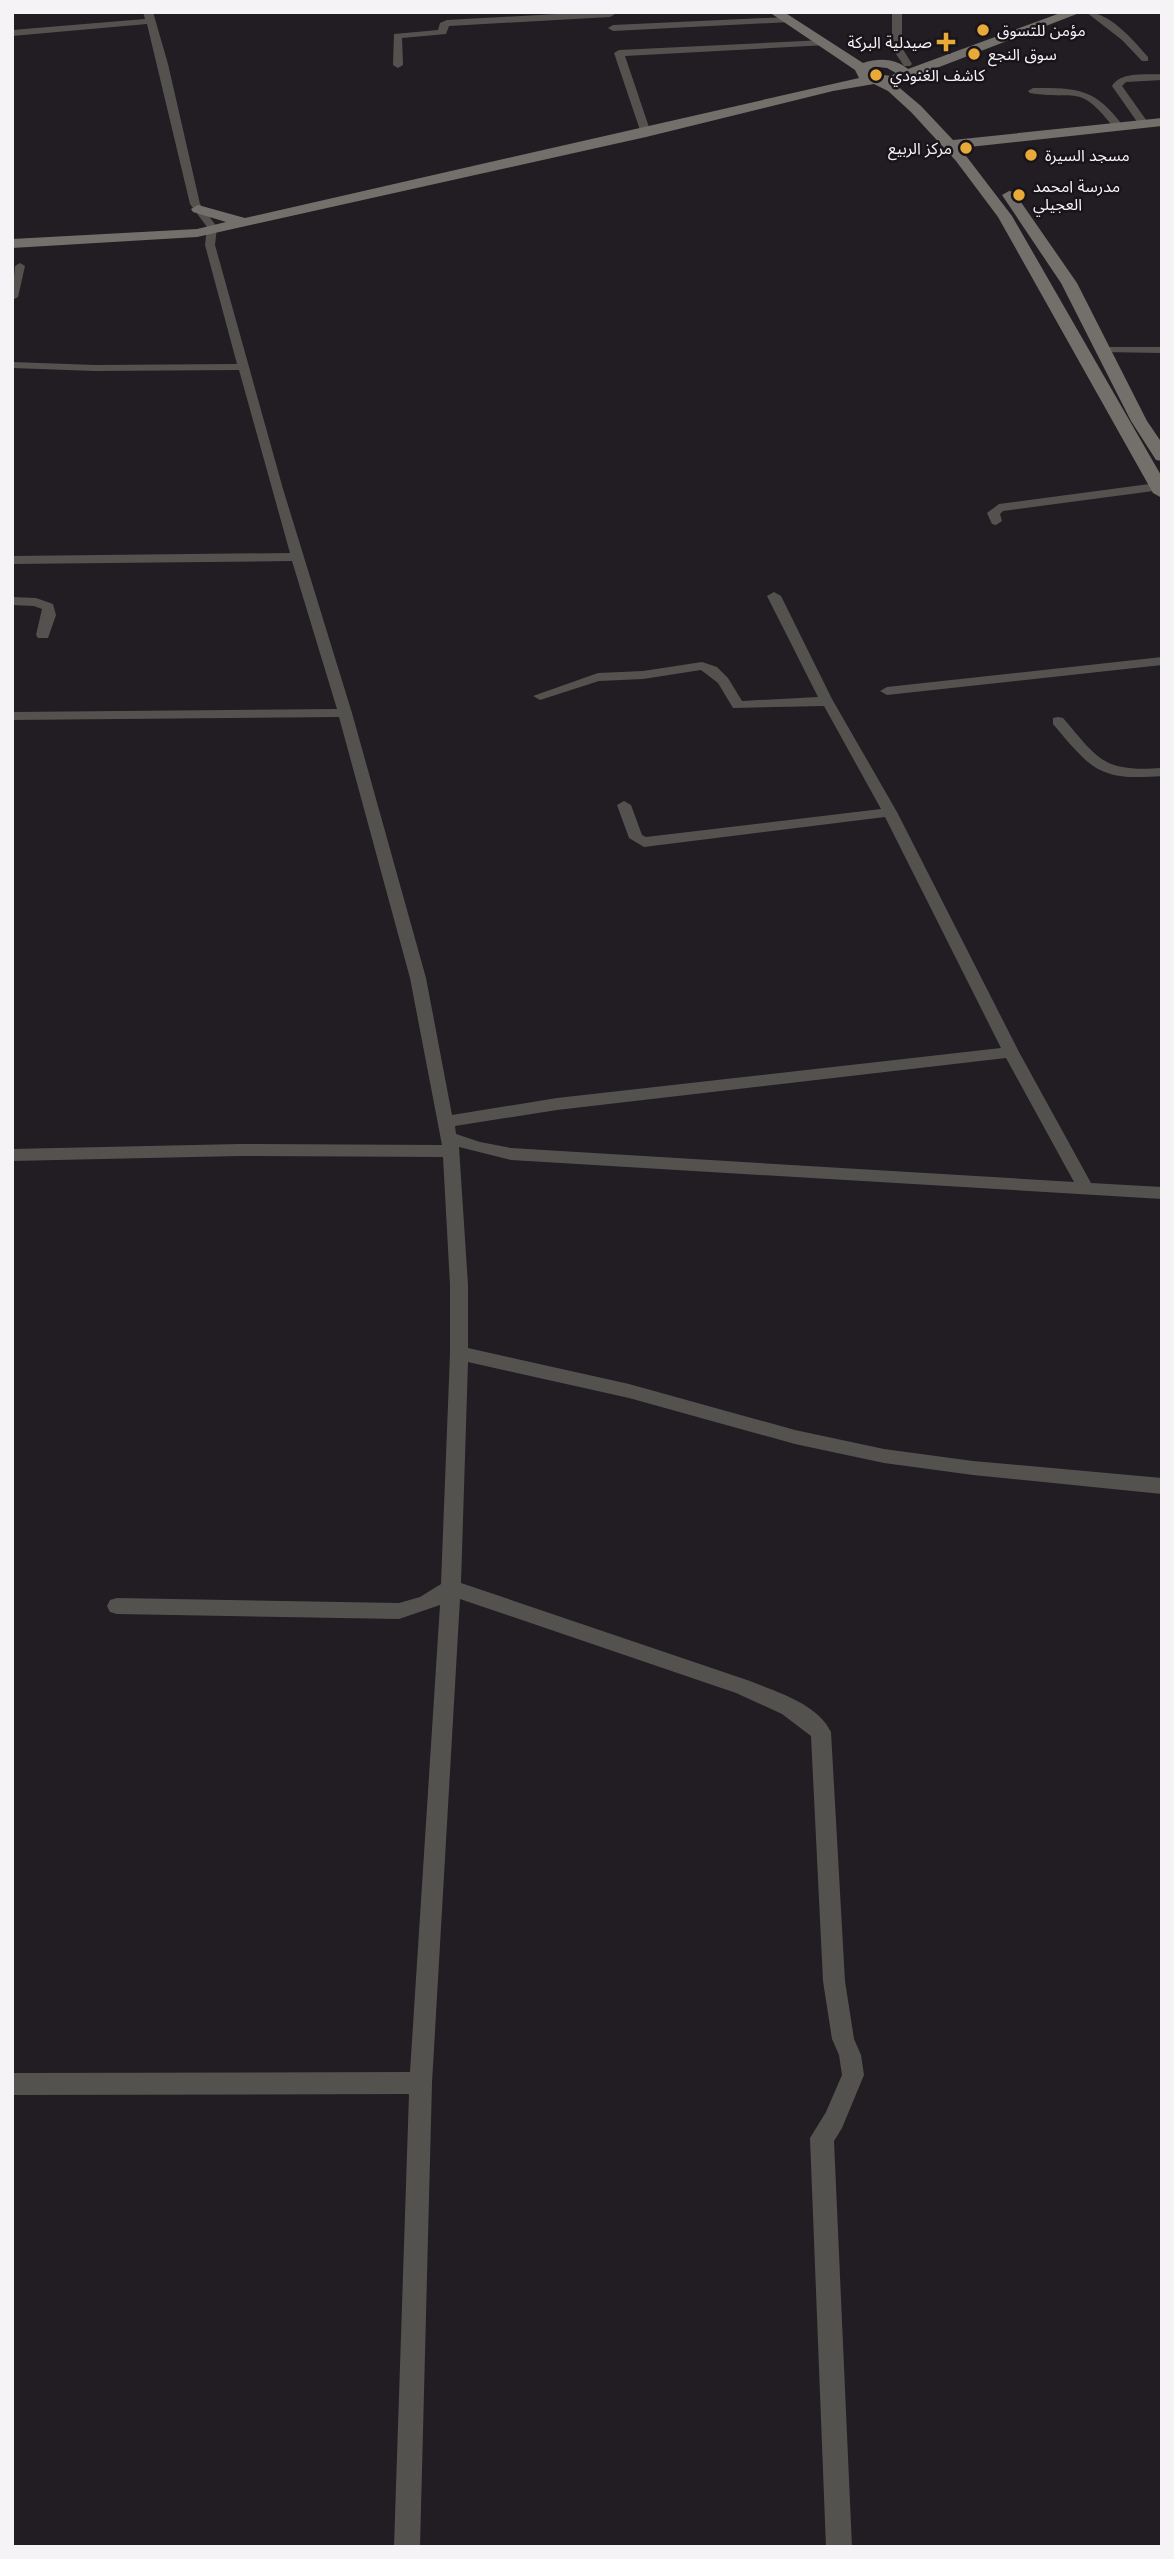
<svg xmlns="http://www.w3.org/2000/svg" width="1174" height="2559" viewBox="0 0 1174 2559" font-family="Poppins,'Noto Sans Arabic',sans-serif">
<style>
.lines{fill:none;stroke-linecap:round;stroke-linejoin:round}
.street{fill:#54524f;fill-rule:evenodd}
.secondary{fill:#736f6a;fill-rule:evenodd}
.poi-dot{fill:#e9aa38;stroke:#18141a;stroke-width:2.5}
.labels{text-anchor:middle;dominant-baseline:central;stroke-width:5;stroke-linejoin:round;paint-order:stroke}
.far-poi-label{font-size:16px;fill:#f6f3f7;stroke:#18141a;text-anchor:start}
</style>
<rect width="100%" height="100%" fill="#211d23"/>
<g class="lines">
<g class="street">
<path d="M143 12H153L168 64 200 204 217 227 215 245 283 489 352 713 426 978 452 1115 557 1098 1001 1048 885 817 644 847 629 838 617 805 624 801 631 805 642 835 646 837 881 809 824 706 733 708 718 683 701 670 643 679 599 681 540 700 533 696 598 673 643 671 702 662 717 667 728 678 742 701 818 697 767 596 774 592 781 596 832 699 897 812 1019 1052 1091 1183 1162 1187V1199L511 1160 459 1147 468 1285V1348L629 1384 795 1430 884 1449 973 1461 1162 1478V1494L973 1475 884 1463 795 1444 629 1398 468 1362 461 1583 750 1681C777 1692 818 1704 831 1732L845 1981 854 2039 861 2055 864 2075 842 2128 834 2141 852 2547H826L810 2138 826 2112 842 2075 839 2055 832 2039 823 1981 811 1736 782 1714 736 1693 460 1599 432 2083 420 2547H394L409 2094 12 2095V2073L410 2072 440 1605 399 1619 117 1614 110 1612 107 1606 110 1600 117 1598 399 1603 420 1597 441 1584 450 1353V1285L443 1157 239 1156 12 1161V1149L239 1144 442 1145 410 978 339 717 12 720V712L337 709 292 561 12 564V556L290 553 239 370 95 371 12 368V362L95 365 237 364 205 245 207 227 190 204 147 24 12 36V30L145 19ZM1006 1058 1074 1182 511 1148 480 1142 456 1134 455 1126 557 1110Z"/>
<polygon points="592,12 615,14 610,17 449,26 446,34 402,38 403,65 398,68 393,65 394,34 438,30 440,23 447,20"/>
<polygon points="892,12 902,12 902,48 912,64 910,66 904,66 892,48"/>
<path d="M1086 12C1110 12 1133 40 1148 57V61H1142L1122 40Z"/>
<polygon points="788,17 793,20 791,22 613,31 608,28 613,25"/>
<polygon points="824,40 829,43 827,45 625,56 651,133 646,136 641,133 614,53 619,50"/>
<path d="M1162 74V80L1126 82 1122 86 1149 124 1140 126 1112 86C1121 71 1146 75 1162 74Z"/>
<path d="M1033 88C1079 88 1095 88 1124 127L1115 129C1078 82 1080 101 1030 93L1028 91Z"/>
<polygon points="20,263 25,266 18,297 12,300 15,266"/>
<polygon points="1105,347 1162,347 1162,353 1101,352 1101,348"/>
<polygon points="1157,483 1162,485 1161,490 1003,511 1000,514 1002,521 996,525 992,524 987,513 999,504"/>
<polygon points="12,597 36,598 53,604 56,615 48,638 38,638 36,635 42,609 34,606 12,605"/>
<polygon points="1162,657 1162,665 887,695 880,691 887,687"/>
<path d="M1058 717 1063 718C1099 760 1103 772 1162 768V776C1099 781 1092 770 1053 724V718Z"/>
</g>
<g class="secondary">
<path d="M769 12H784L863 63C879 58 895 58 908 69L1063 12H1082L895 84 921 106 953 140 1162 118V126L960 148 1012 216 1162 477V498L1153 493 998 217 956 161 911 112 888 91 874 84 833 91 646 137 197 237 12 248V239L197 229 226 222 193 212 191 209 198 205 245 218 859 78 855 70ZM878 67 887 68 896 73 891 76 869 73V70Z"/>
<polygon points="1009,191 1014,192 1077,283 1147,421 1162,443 1162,461 1156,460 1131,421 1061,283 1002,195"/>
</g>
</g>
<g class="poi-dot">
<circle cx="983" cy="30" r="7"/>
<path d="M942.5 31.5h7v7h7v7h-7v7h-7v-7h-7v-7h7z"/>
<circle cx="974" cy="54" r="7"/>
<circle cx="876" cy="75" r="7"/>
<circle cx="966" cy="148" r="7"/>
<circle cx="1031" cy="155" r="7"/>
<circle cx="1019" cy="195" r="7"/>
</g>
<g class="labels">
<g class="far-poi-label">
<text x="997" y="30">مؤمن للتسوق</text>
<text x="932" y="42" text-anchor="end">صيدلية البركة</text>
<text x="988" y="54">سوق النجع</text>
<text x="890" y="75">كاشف الغنودي</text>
<text x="952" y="148" text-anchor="end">مركز الربيع</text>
<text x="1045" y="155">مسجد السيرة</text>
<text x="1033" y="186">مدرسة امحمد<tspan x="1033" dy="18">العجيلي</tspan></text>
</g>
</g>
<rect width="1174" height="2559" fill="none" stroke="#f6f3f7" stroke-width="28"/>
</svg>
